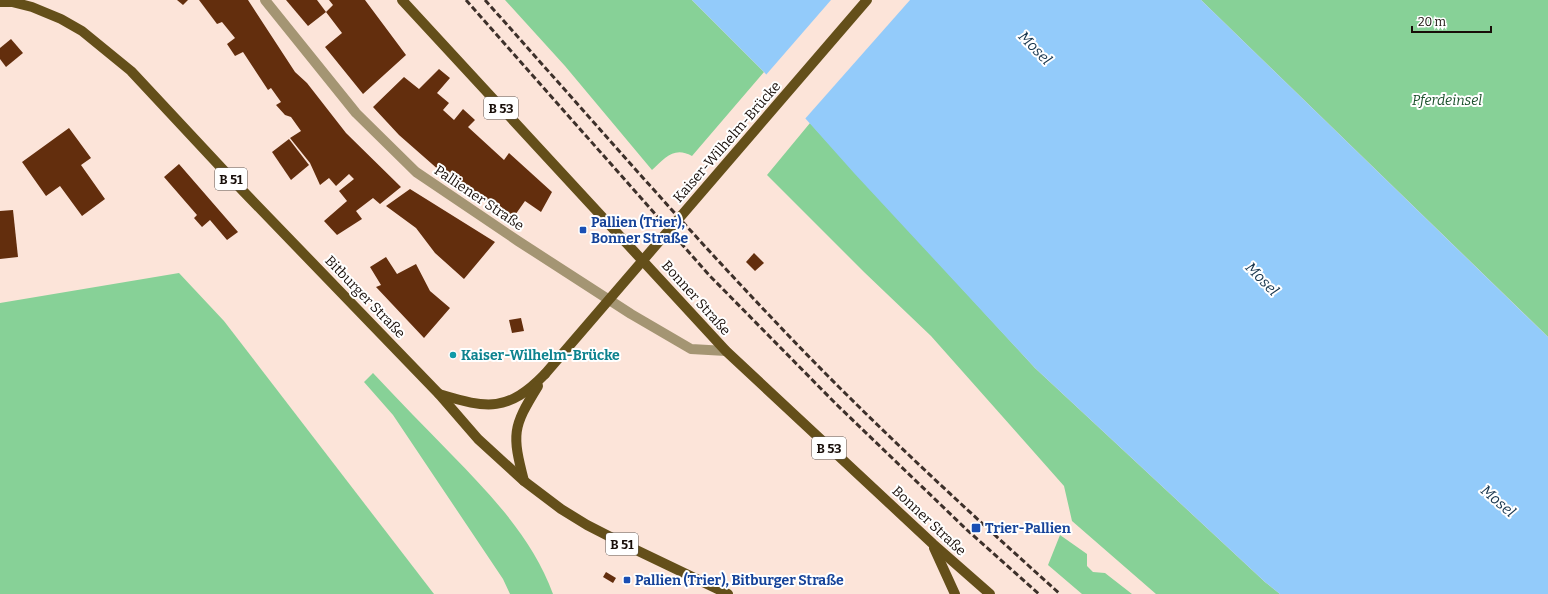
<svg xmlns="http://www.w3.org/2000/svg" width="1548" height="594" viewBox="0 0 1548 594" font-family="Bitter,serif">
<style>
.green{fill:#87d197}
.water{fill:#93cbfa}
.pier{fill:#fce4d9}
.building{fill:#632e0d}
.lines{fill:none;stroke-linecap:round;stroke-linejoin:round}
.street{stroke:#a49573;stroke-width:10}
.primary{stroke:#644f1a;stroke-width:10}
.rail{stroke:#3d302a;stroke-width:3;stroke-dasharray:6 3;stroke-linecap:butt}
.primary-bridge{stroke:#644f1a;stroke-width:10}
.transit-dot{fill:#1a4fb4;stroke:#fff;stroke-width:1.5}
.culture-dot{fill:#0f9aa8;stroke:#fff;stroke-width:1.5}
.labels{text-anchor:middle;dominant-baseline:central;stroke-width:4;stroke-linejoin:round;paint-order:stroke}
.shield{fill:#fff;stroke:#5d5653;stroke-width:1}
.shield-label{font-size:13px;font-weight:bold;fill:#180e09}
.park-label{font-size:14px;font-style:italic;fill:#1c512c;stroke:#fff}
.street-label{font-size:14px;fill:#180e09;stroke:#fff}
.transit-label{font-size:14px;font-weight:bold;fill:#164399;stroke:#fff;text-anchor:start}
.culture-label{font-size:14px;font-weight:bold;fill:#0d838f;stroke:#fff;text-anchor:start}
.water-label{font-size:15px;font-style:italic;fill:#17354d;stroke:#fff}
</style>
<rect width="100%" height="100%" fill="#fce4d9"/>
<g class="green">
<path d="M505 0H692L764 72 692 156C674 146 665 158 652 170L565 66Z"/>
<polygon points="1201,0 1548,0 1548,337 1543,332"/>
<polygon points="810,123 1035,368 1265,582 1280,594 1156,594 1072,521 1064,486 931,336 864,272 767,175"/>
<polygon points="179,273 224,321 434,594 0,594 0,303"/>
<path d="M373 373C399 401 426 428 452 455 492 496 533 539 553 594H510L503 579 393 415 364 382Z"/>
<polygon points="1060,535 1087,554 1087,566 1093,572 1105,573 1132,594 1082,594 1048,565"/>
</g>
<polygon class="water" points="692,0 1201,0 1548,337 1548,594 1280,594 1265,582 1035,368 854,173 764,72"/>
<polygon class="pier" points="831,0 910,0 804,120 765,76"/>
<g class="building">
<polygon points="177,0 188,0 183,5"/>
<polygon points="199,0 248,0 295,72 307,83 346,133 401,187 380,204 373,198 356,211 362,219 337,235 324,221 347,201 339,191 354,179 349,174 336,186 329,178 320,185 310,163 290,138 301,131 291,117 285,115 276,105 281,102 271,88 268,90 243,52 235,56 227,44 235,38 222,22 217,24"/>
<polygon points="286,0 317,0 326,12 308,26"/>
<polygon points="329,0 365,0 406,55 363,94 325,47 342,33 326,12 333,5"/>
<polygon points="11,39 23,53 6,67 0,59 0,48"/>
<polygon points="439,69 450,78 437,93 449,103 443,110 454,120 463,109 475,120 468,127 504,160 509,153 552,192 541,212 525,201 513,218 459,184 440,171 399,135 373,107 404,77 419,89"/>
<polygon points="69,128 91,158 81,165 105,199 82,216 60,186 46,196 22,162"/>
<polygon points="289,139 309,165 291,180 272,152"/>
<polygon points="179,164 238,232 227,240 210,220 202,227 194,218 197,215 164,177"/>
<polygon points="410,189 495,242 464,279 435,253 416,228 386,206"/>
<polygon points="13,210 18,257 0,259 0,211"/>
<polygon points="754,253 764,263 755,271 746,262"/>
<polygon points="386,257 397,274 416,264 430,291 450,308 424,338 376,287 381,285 370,267"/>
<polygon points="521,318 524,331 512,333 509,320"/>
<polygon points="606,572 616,578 613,583 603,577"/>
</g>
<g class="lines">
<polyline class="street" points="265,0 356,113 416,172 518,241 631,314 691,349 726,351"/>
<g class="primary">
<polyline points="402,0 726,351 933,544 990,594"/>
<polyline points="0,2 12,2 32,7 61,19 82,31 131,71 243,191 439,394 478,439 524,481 561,509 587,525 632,548 728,594"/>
<path d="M439 394C488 409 508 412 545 374"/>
<path d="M524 481C512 434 512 428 538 386"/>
<polyline points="934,548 955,594"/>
</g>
<g class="rail">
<polyline points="466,0 709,275 836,404 967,530 1039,594"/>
<path d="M485 0C579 105 672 213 769 315 861 413 960 504 1060 594"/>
</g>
<polyline class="primary-bridge" points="545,374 867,0"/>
</g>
<g class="transit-dot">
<rect x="579" y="226" width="8" height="8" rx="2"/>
<rect x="971" y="523" width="10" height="10" rx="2"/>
<rect x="623" y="576" width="8" height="8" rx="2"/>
</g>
<circle class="culture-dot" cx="453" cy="355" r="4"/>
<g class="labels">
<g class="shield">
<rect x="484" y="97" width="34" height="22" rx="3"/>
<rect x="215" y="168" width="32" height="22" rx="3"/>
<rect x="812" y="437" width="34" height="22" rx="3"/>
<rect x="606" y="533" width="32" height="22" rx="3"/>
</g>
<g class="shield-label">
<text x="501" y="108">B 53</text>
<text x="231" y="179">B 51</text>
<text x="829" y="448">B 53</text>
<text x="622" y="544">B 51</text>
</g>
<g class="park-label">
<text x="1447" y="100">Pferdeinsel</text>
</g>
<g class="street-label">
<text transform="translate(727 142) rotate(-49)">Kaiser-Wilhelm-Brücke</text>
<text transform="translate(479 198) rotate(34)">Palliener Straße</text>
<text transform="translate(365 297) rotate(46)">Bitburger Straße</text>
<text transform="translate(696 298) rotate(48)">Bonner Straße</text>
<text transform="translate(929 521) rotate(43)">Bonner Straße</text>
</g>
<g class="transit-label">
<text x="591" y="222">Pallien (Trier),<tspan x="591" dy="16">Bonner Straße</tspan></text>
<text x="985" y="528">Trier-Pallien</text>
<text x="635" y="580">Pallien (Trier), Bitburger Straße</text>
</g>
<g class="culture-label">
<text x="461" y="355">Kaiser-Wilhelm-Brücke</text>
</g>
<g class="water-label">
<text transform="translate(1035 48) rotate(46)">Mosel</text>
<text transform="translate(1262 279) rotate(46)">Mosel</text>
<text transform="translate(1498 501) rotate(41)">Mosel</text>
</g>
</g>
<path d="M1412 26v6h79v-6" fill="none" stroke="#180e09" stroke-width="2"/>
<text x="1418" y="26" font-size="12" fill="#180e09" stroke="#ffffff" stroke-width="3" paint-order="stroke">20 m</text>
</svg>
